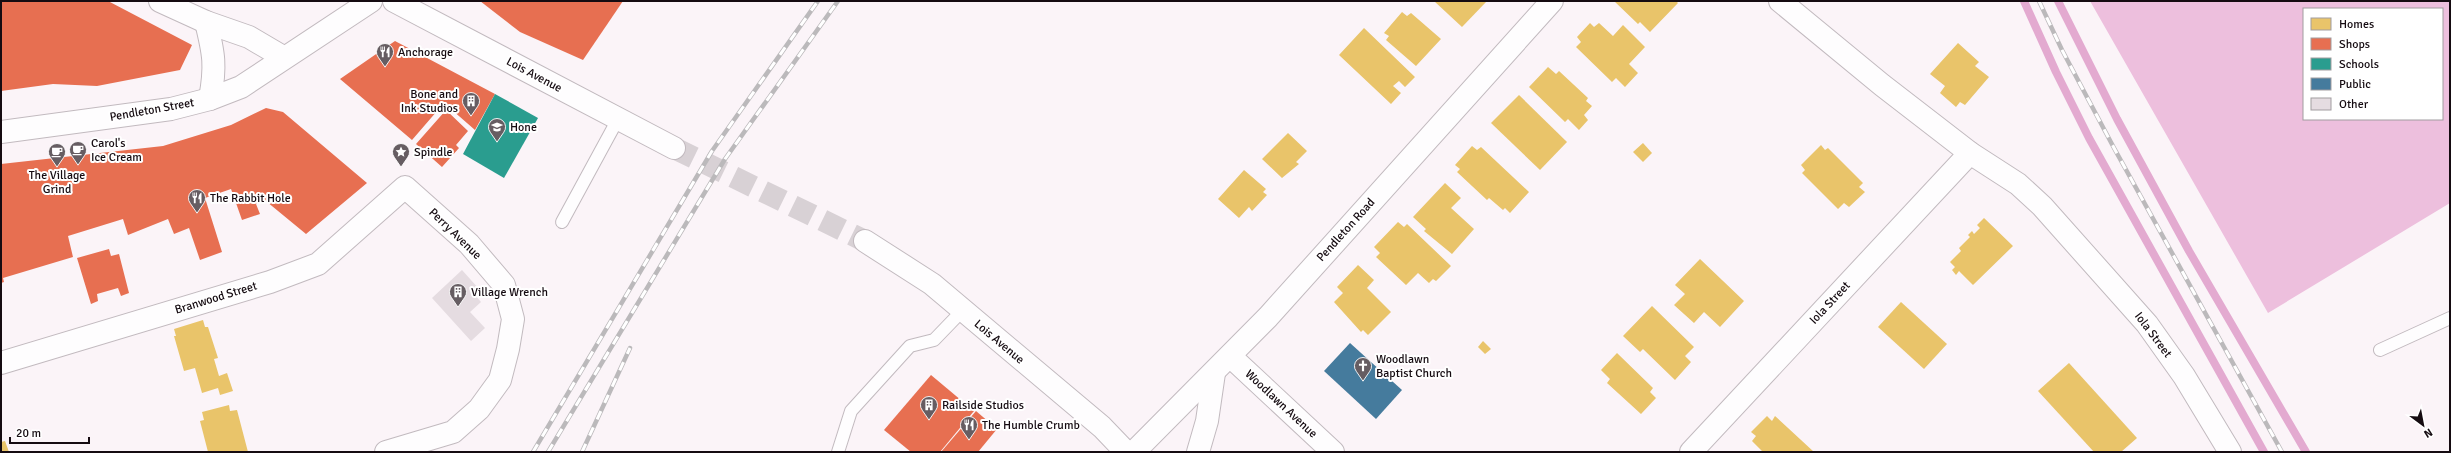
<svg xmlns="http://www.w3.org/2000/svg" width="2451" height="453" viewBox="0 0 2451 453" font-family="Signika,sans-serif">
<style>
.forest{fill:#edbfdd;fill-rule:evenodd}
.homes{fill:#e9c46a}
.shops{fill:#e76f51}
.schools{fill:#2a9d8f}
.public{fill:#457b9d}
.lines{fill:none;stroke-linecap:round;stroke-linejoin:round}
.stream{stroke:#e3aad0;stroke-width:8}
.building{fill:#e5dce1}
.secondary-tunnel{stroke:#d8d1d5;stroke-width:22;stroke-dasharray:22 11;stroke-linecap:butt}
.lane-casing{stroke:#c2babf;stroke-width:14}
.street-casing{stroke:#c2babf;stroke-width:24}
.secondary-casing{stroke:#c2babf;stroke-width:24}
.lane{stroke:#fefdfe;stroke-width:12}
.street{stroke:#fefdfe;stroke-width:22}
.secondary{stroke:#fefdfe;stroke-width:22}
.rail-casing{stroke:#bbb9bb;stroke-width:4.5}
.rail{stroke:#fff;stroke-width:3;stroke-dasharray:9;stroke-linecap:butt}
.labels{text-anchor:middle;dominant-baseline:central;stroke-width:4;stroke-linejoin:round;paint-order:stroke}
.poi-label{font-size:12px;fill:#150b11;stroke:#fff;text-anchor:start}
.street-label{font-size:12px;fill:#150b11;stroke:#fff}
</style>
<rect width="100%" height="100%" fill="#fbf4f8"/>
<path class="forest" d="M2090 1H2450V203L2268 313ZM2304 9H2442V119H2304Z"/>
<g class="homes">
<polygon points="1434,1 1487,1 1462,27"/>
<polygon points="1614,1 1676,1 1678,3 1650,32 1640,22 1638,24"/>
<polygon points="1402,12 1407,16 1411,13 1441,39 1416,66 1386,40 1389,36 1384,33"/>
<polygon points="1590,23 1594,27 1599,23 1613,36 1623,25 1645,47 1629,64 1638,73 1625,87 1616,78 1612,82 1576,47 1581,42 1577,37"/>
<polygon points="1364,28 1415,77 1405,87 1399,81 1393,86 1401,93 1391,104 1339,55"/>
<polygon points="1958,43 1979,62 1975,66 1989,77 1965,105 1960,102 1956,107 1940,93 1945,86 1930,74"/>
<polygon points="1548,67 1556,74 1559,71 1588,98 1586,101 1592,106 1584,115 1588,120 1579,130 1568,119 1565,122 1529,87"/>
<polygon points="1519,95 1567,142 1540,170 1491,123"/>
<polygon points="1288,133 1307,151 1296,162 1299,164 1282,178 1262,159"/>
<polygon points="1643,143 1652,153 1643,162 1633,152"/>
<polygon points="1821,145 1825,150 1828,148 1863,183 1859,187 1865,192 1849,207 1844,203 1838,209 1802,173 1805,170 1801,165"/>
<polygon points="1472,146 1477,150 1481,147 1529,192 1510,213 1505,208 1503,210 1489,198 1487,200 1457,172 1460,169 1455,165"/>
<polygon points="1244,170 1266,189 1263,192 1267,195 1252,211 1249,207 1239,218 1218,199"/>
<polygon points="1445,183 1461,198 1451,208 1474,229 1452,254 1424,231 1426,229 1413,217"/>
<polygon points="1984,218 2013,246 1973,285 1959,271 1956,275 1952,270 1955,267 1950,262 1961,251 1959,248 1970,237 1968,235 1972,231 1974,234 1980,228 1977,225"/>
<polygon points="1398,222 1404,227 1407,224 1451,266 1436,281 1433,279 1429,283 1418,273 1406,285 1376,257 1380,253 1374,247"/>
<polygon points="1700,259 1744,301 1720,327 1704,312 1694,323 1674,305 1685,294 1675,285"/>
<polygon points="1358,265 1374,280 1367,288 1391,312 1368,335 1363,330 1361,332 1334,302 1343,293 1337,287"/>
<polygon points="1901,302 1947,344 1924,369 1878,327"/>
<polygon points="1652,306 1694,347 1685,356 1691,362 1675,380 1643,349 1640,352 1623,336"/>
<polygon points="203,320 205,327 208,327 218,358 214,359 219,376 227,373 233,391 220,395 218,388 202,393 195,368 184,371 174,336 176,336 174,329"/>
<polygon points="1483,341 1491,349 1485,354 1478,347"/>
<polygon points="1617,353 1653,388 1650,392 1656,398 1641,414 1607,383 1610,379 1601,370"/>
<polygon points="2069,363 2137,438 2121,452 2094,452 2038,391"/>
<polygon points="229,405 230,411 237,410 248,452 208,452 200,421 204,420 202,412"/>
<polygon points="1767,416 1772,421 1775,416 1814,452 1763,452 1752,441 1756,436 1751,432"/>
<polygon points="5,441 9,452 1,452 1,442"/>
</g>
<g class="shops">
<polygon points="1,1 108,1 192,45 180,70 97,86 53,84 1,91"/>
<polygon points="480,1 623,1 583,60 520,32"/>
<polygon points="395,41 495,94 475,130 444,103 412,140 340,79"/>
<polygon points="266,108 283,112 367,183 306,234 261,197 256,204 260,214 242,220 231,189 205,198 222,252 200,260 189,228 174,234 168,219 128,235 123,219 68,236 73,257 3,278 4,282 1,283 1,164 163,146 231,125"/>
<polygon points="446,110 468,131 456,145 459,148 442,167 416,144"/>
<polygon points="109,249 111,256 119,254 129,293 121,296 118,288 97,294 98,301 91,304 77,258"/>
<polygon points="931,375 974,411 940,452 911,452 884,430"/>
<polygon points="976,411 997,429 978,452 941,452"/>
</g>
<polygon class="schools" points="495,94 538,118 504,178 463,154"/>
<polygon class="public" points="1350,343 1402,390 1376,419 1324,371"/>
<g class="lines">
<g class="stream">
<polyline points="2024,1 2056,72 2089,138 2264,452"/>
<polyline points="2058,1 2117,119 2189,251 2306,452"/>
</g>
</g>
<polygon class="building" points="462,270 479,289 474,294 481,302 470,312 485,328 471,341 432,298"/>
<g class="lines">
<polyline class="secondary-tunnel" points="674,148 865,241"/>
<defs>
<g id="lane">
<polyline points="562,222 618,119"/>
<polyline points="2380,350 2450,318"/>
<polyline points="838,452 851,411 910,346 934,340 962,311"/>
</g>
<g id="street">
<polyline points="160,1 206,22 249,37 283,57"/>
<polyline points="1780,1 1882,85 1970,153 2018,184 2042,206 2147,324 2184,376 2230,452"/>
<path d="M206 22C214 54 216 66 210 99"/>
<polyline points="1230,356 1333,452"/>
<polyline points="1,363 270,282 318,264 405,187 469,244 504,285 513,319 508,349 500,380 479,409 453,432 386,452"/>
<polyline points="1691,452 1970,153"/>
</g>
<g id="secondary">
<polyline points="394,1 674,148"/>
<polyline points="1,132 171,109 210,99 241,87 371,1"/>
<polyline points="865,241 932,284 1102,427 1126,452"/>
<polyline points="1134,452 1268,317 1552,1"/>
<polyline points="1198,452 1207,421 1214,373"/>
</g>
</defs>
<use href="#lane" class="lane-casing"/>
<use href="#street" class="street-casing"/>
<use href="#secondary" class="secondary-casing"/>
<use href="#lane" class="lane"/>
<use href="#street" class="street"/>
<use href="#secondary" class="secondary"/>
<defs>
<g id="rail">
<polyline points="2039,1 2062,50 2114,148 2282,452"/>
<polyline points="533,452 712,151 818,1"/>
<polyline points="548,452 725,159 838,1"/>
<polyline points="582,452 630,348"/>
</g>
</defs>
<use href="#rail" class="rail-casing"/>
<use href="#rail" class="rail"/>
</g>
<defs>
<symbol id="restaurant-pin" viewBox="-11 -11 22 30"><path d="M0 17L-7.5 6A9.5 9.5 0 1 1 7.5 6Z" fill="#665d62" stroke="#fff"/><path d="M-5-6h1v4h1v-4h1v4h1v-4h1v5L-1.5 .5V6h-2V.5L-5-1ZM5-6V6H3V1.5H1.5Q1.5-4 5-6Z" fill="#fff"/></symbol>
<symbol id="building-pin" viewBox="-11 -11 22 30"><path d="M0 17L-7.5 6A9.5 9.5 0 1 1 7.5 6Z" fill="#665d62" stroke="#fff"/><path d="M-4-6H4V6H1V3H-1V6H-4ZM-2.5-4.3h1.7v1.8h-1.7ZM.8-4.3h1.7v1.8H.8ZM-2.5-1h1.7V.8h-1.7ZM.8-1h1.7V.8H.8Z" fill="#fff"/></symbol>
<symbol id="school-pin" viewBox="-11 -11 22 30"><path d="M0 17L-7.5 6A9.5 9.5 0 1 1 7.5 6Z" fill="#665d62" stroke="#fff"/><path d="M0-5L7-2L0 1L-7-2ZM-4 1L0 2.5L4 1V4Q0 6-4 4Z" fill="#fff"/></symbol>
<symbol id="cafe-pin" viewBox="-11 -11 22 30"><path d="M0 17L-7.5 6A9.5 9.5 0 1 1 7.5 6Z" fill="#665d62" stroke="#fff"/><path d="M-5.5-4.5H6V0H3Q3 3.5 0 3.5H-2.5Q-5.5 3.5-5.5 0ZM3-3.2v2h1.7v-2ZM-6 4.5H4V6H-6Z" fill="#fff"/></symbol>
<symbol id="sight-pin" viewBox="-11 -11 22 30"><path d="M0 17L-7.5 6A9.5 9.5 0 1 1 7.5 6Z" fill="#665d62" stroke="#fff"/><path d="M0-6L1.8-2.2L6-1.7L2.9 1.2L3.7 5.4L0 3.3L-3.7 5.4L-2.9 1.2L-6-1.7L-1.8-2.2Z" fill="#fff"/></symbol>
<symbol id="church-pin" viewBox="-11 -11 22 30"><path d="M0 17L-7.5 6A9.5 9.5 0 1 1 7.5 6Z" fill="#665d62" stroke="#fff"/><path d="M-1.2-6h2.4v3.5h3.3v2.4h-3.3V6h-2.4V-.1h-3.3v-2.4h3.3Z" fill="#fff"/></symbol>
</defs>
<g fill-rule="evenodd">
<use href="#restaurant-pin" x="375" y="42" width="20" height="27"/>
<use href="#building-pin" x="461" y="91" width="20" height="27"/>
<use href="#school-pin" x="487" y="117" width="20" height="27"/>
<use href="#cafe-pin" x="68" y="140" width="20" height="27"/>
<use href="#cafe-pin" x="47" y="142" width="20" height="27"/>
<use href="#sight-pin" x="391" y="142" width="20" height="27"/>
<use href="#restaurant-pin" x="187" y="188" width="20" height="27"/>
<use href="#building-pin" x="448" y="282" width="20" height="27"/>
<use href="#church-pin" x="1353" y="356" width="20" height="27"/>
<use href="#building-pin" x="919" y="395" width="20" height="27"/>
<use href="#restaurant-pin" x="959" y="415" width="20" height="27"/>
</g>
<g class="labels">
<g class="poi-label">
<text x="398" y="52">Anchorage</text>
<text x="458" y="94" text-anchor="end">Bone and<tspan x="458" dy="14">Ink Studios</tspan></text>
<text x="510" y="127">Hone</text>
<text x="91" y="143">Carol's<tspan x="91" dy="14">Ice Cream</tspan></text>
<text x="414" y="152">Spindle</text>
<text x="57" y="175" text-anchor="middle">The Village<tspan x="57" dy="14">Grind</tspan></text>
<text x="210" y="198">The Rabbit Hole</text>
<text x="471" y="292">Village Wrench</text>
<text x="1376" y="359">Woodlawn<tspan x="1376" dy="14">Baptist Church</tspan></text>
<text x="942" y="405">Railside Studios</text>
<text x="982" y="425">The Humble Crumb</text>
</g>
<g class="street-label">
<text transform="translate(534 75) rotate(28)">Lois Avenue</text>
<text transform="translate(152 110) rotate(-10)">Pendleton Street</text>
<text transform="translate(1346 230) rotate(-48)">Pendleton Road</text>
<text transform="translate(455 234) rotate(44)">Perry Avenue</text>
<text transform="translate(216 298) rotate(-17)">Branwood Street</text>
<text transform="translate(1830 303) rotate(-47)">Iola Street</text>
<text transform="translate(2153 335) rotate(53)">Iola Street</text>
<text transform="translate(999 342) rotate(40)">Lois Avenue</text>
<text transform="translate(1281 404) rotate(43)">Woodlawn Avenue</text>
</g>
</g>
<rect width="2451" height="453" fill="none" stroke="#150b11" stroke-width="4"/>
<rect x="2303" y="8" width="140" height="112" fill="#ffffff" stroke="#a19da0"/>
<rect x="2311" y="18" width="20" height="12" fill="#e9c46a" stroke="#a19da0"/>
<text x="2339" y="28" font-size="12" fill="#150b11">Homes</text>
<rect x="2311" y="38" width="20" height="12" fill="#e76f51" stroke="#a19da0"/>
<text x="2339" y="48" font-size="12" fill="#150b11">Shops</text>
<rect x="2311" y="58" width="20" height="12" fill="#2a9d8f" stroke="#a19da0"/>
<text x="2339" y="68" font-size="12" fill="#150b11">Schools</text>
<rect x="2311" y="78" width="20" height="12" fill="#457b9d" stroke="#a19da0"/>
<text x="2339" y="88" font-size="12" fill="#150b11">Public</text>
<rect x="2311" y="98" width="20" height="12" fill="#e5dce1" stroke="#a19da0"/>
<text x="2339" y="108" font-size="12" fill="#150b11">Other</text>
<g transform="translate(2423 425) rotate(148)" stroke="#ffffff" stroke-width="3" paint-order="stroke">
<path d="M0-3L7 15L0 10L-7 15Z" fill="#150b11"/>
<text y="-6" font-size="11" font-weight="bold" text-anchor="middle" fill="#150b11">N</text>
</g>
<path d="M10 437v6h79v-6" fill="none" stroke="#150b11" stroke-width="2"/>
<text x="16" y="437" font-size="12" fill="#150b11" stroke="#ffffff" stroke-width="3" paint-order="stroke">20 m</text>
</svg>
